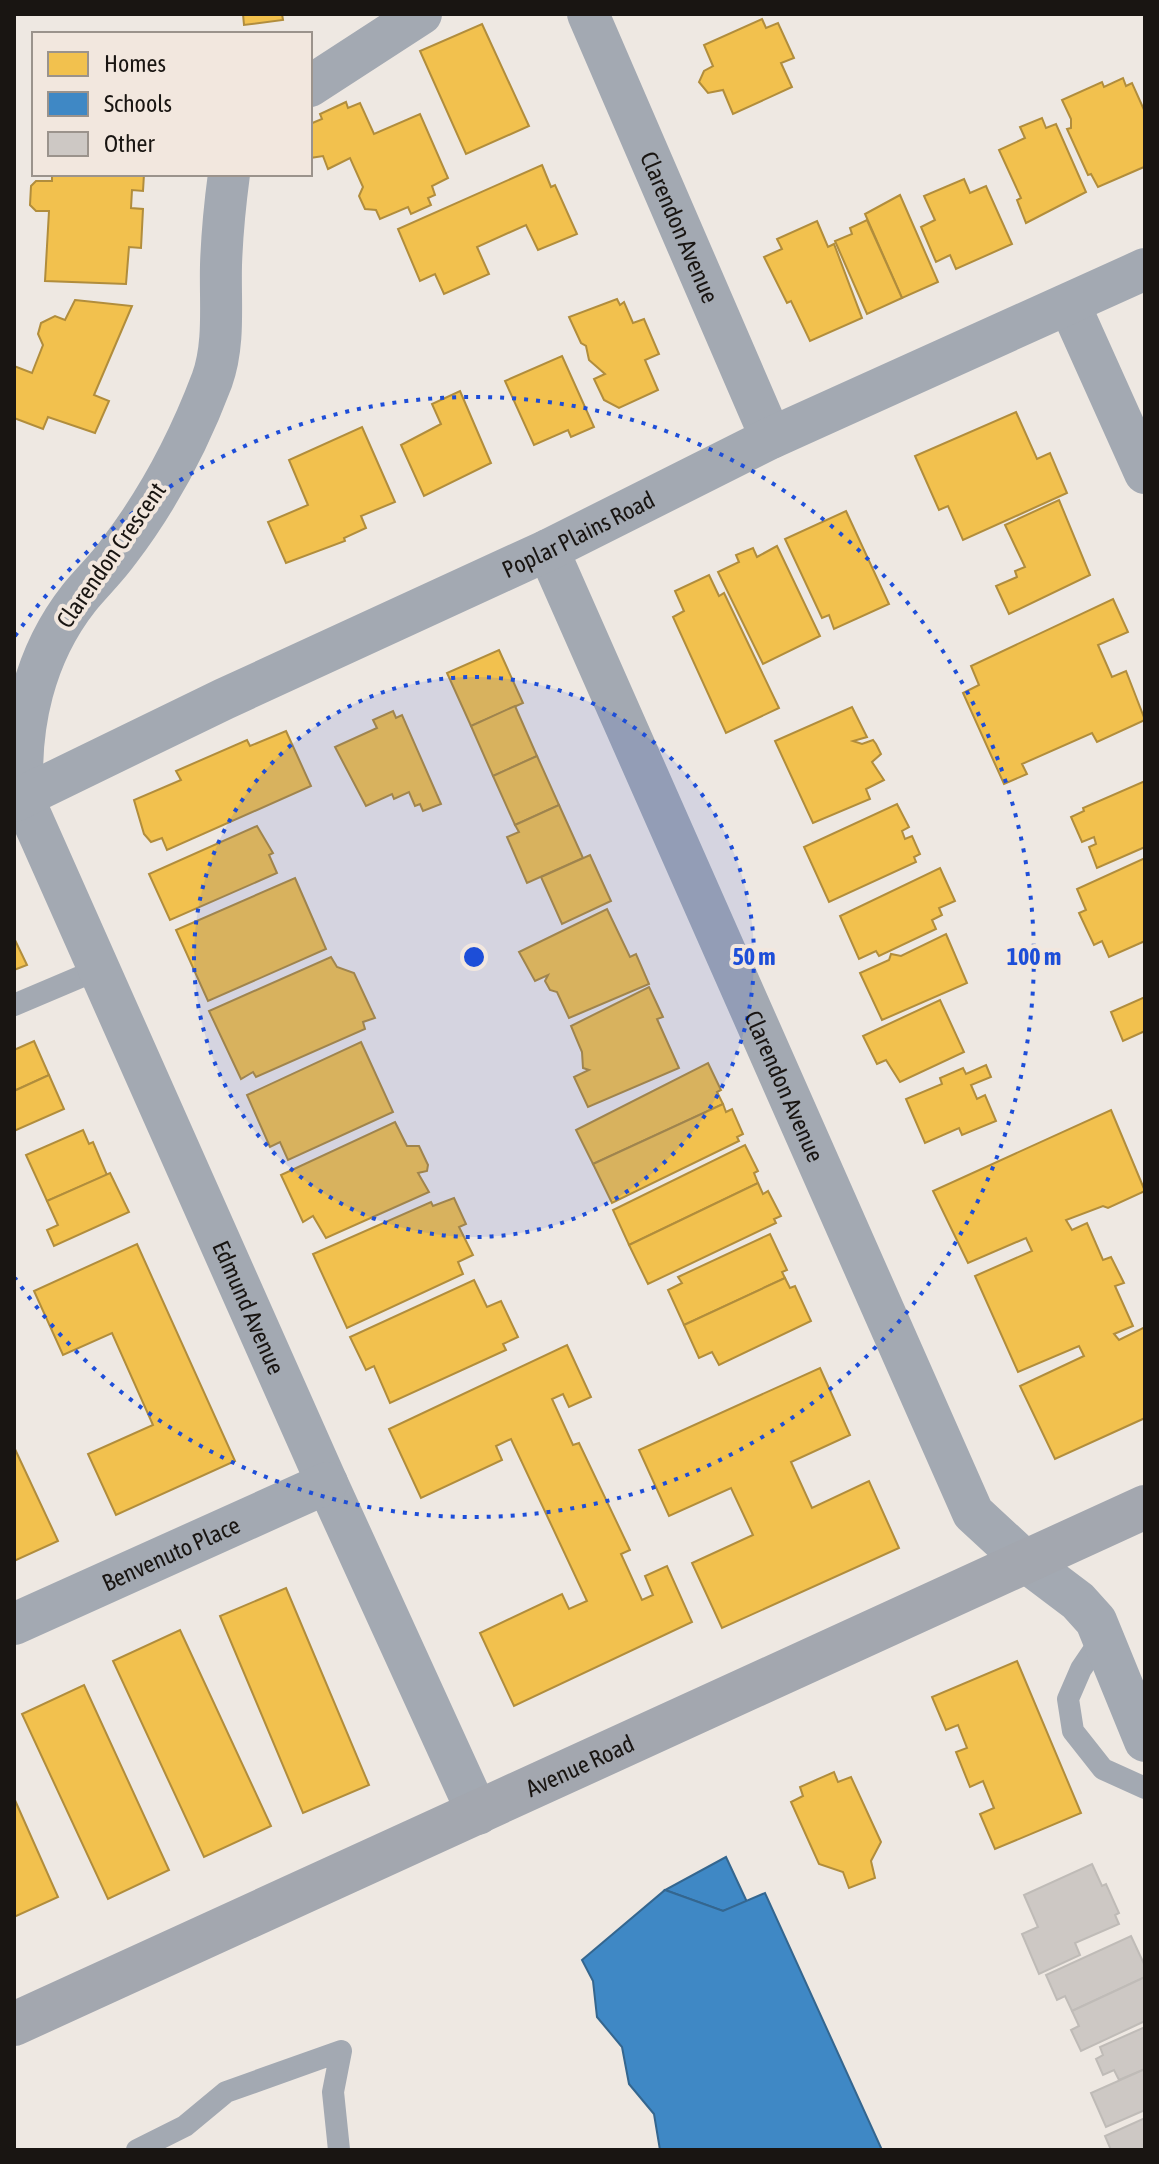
<svg xmlns="http://www.w3.org/2000/svg" width="1159" height="2164" viewBox="0 0 1159 2164" font-family="'Asap Condensed',sans-serif">
<style>
.homes{fill:#f2c14e;stroke:#b18d3c;stroke-width:2}
.schools{fill:#3f88c5;stroke:#34668f;stroke-width:2}
.building{fill:#cdc8c4;stroke:#bfbbb7;stroke-width:2}
.lines{fill:none;stroke-linecap:round;stroke-linejoin:round}
.lane{stroke:#a3a9b2;stroke-width:22}
.street{stroke:#a3a9b2;stroke-width:42}
.secondary{stroke:#a3a7af;stroke-width:44}
.ring{fill:none;stroke:#1d4ed8;stroke-width:4;stroke-dasharray:4 8}
.labels{text-anchor:middle;dominant-baseline:central;stroke-width:8;stroke-linejoin:round;paint-order:stroke}
.street-label{font-size:24px;fill:#191512;stroke:#f2e7de}
.centre{fill:#1d4ed8;stroke:#f2e7de;stroke-width:4}
.ring-label{font-size:24px;text-anchor:middle;font-weight:bold;fill:#1d4ed8;stroke:#f2e7de;stroke-width:8;stroke-linejoin:round;paint-order:stroke}
</style>
<rect width="100%" height="100%" fill="#eee8e2"/>
<g class="homes">
<polygon points="243,14 282,14 283,20 244,25"/>
<polygon points="762,19 766,28 778,23 794,58 781,63 792,87 733,114 723,90 708,93 699,82 704,71 713,66 704,45"/>
<polygon points="482,24 529,126 466,154 420,51"/>
<polygon points="1123,78 1126,86 1132,83 1145,112 1144,167 1098,187 1091,174 1088,175 1067,129 1071,128 1071,119 1062,100 1102,82 1104,87"/>
<polygon points="346,102 348,108 360,103 374,134 420,114 448,178 432,186 435,195 428,198 431,205 411,214 408,207 380,219 376,210 365,209 359,196 363,187 350,158 328,169 323,156 310,158 310,124 322,119 320,114"/>
<polygon points="1042,118 1046,128 1056,124 1086,192 1026,223 1017,200 1021,198 999,150 1025,138 1020,127"/>
<polygon points="542,165 551,187 555,185 577,234 538,250 526,225 477,247 489,274 444,294 435,274 420,281 398,229"/>
<polygon points="52,174 144,174 143,191 132,190 131,208 143,209 141,248 129,247 126,284 45,281 49,211 36,211 30,205 31,186 36,181 52,181"/>
<polygon points="964,179 970,193 986,186 1012,244 956,269 950,255 936,262 921,227 935,220 924,196"/>
<polygon points="900,195 938,282 902,298 865,214"/>
<polygon points="867,220 902,298 867,314 835,241 852,234 850,228"/>
<polygon points="817,221 828,247 834,244 862,318 810,341 791,301 787,303 764,257 782,249 777,239"/>
<polygon points="617,299 620,305 624,302 633,323 644,319 659,354 645,360 658,390 619,408 604,400 594,379 605,374 589,360 586,346 581,343 569,317"/>
<polygon points="75,300 132,306 94,395 109,401 95,433 48,417 43,429 14,418 14,366 32,373 43,345 38,334 41,323 55,316 65,320"/>
<polygon points="562,356 594,427 571,437 568,430 534,445 505,381"/>
<polygon points="460,391 491,463 424,496 401,445 441,424 432,404"/>
<polygon points="1016,412 1037,459 1050,453 1067,493 963,540 948,506 939,510 915,456"/>
<polygon points="362,427 395,502 361,516 366,528 344,538 345,541 286,563 268,522 308,505 289,460"/>
<polygon points="1059,500 1090,575 1009,614 996,586 1017,577 1015,571 1025,567 1005,525"/>
<polygon points="846,511 889,604 834,629 829,615 822,618 785,539"/>
<polygon points="777,546 820,636 763,664 718,572 739,562 736,555 753,548 757,557"/>
<polygon points="709,575 719,596 724,593 779,708 726,733 673,617 684,611 675,591"/>
<polygon points="1113,599 1128,632 1098,645 1112,677 1126,671 1145,720 1097,742 1092,733 1022,764 1027,774 1004,784 963,693 979,685 971,666"/>
<polygon points="499,650 523,703 471,726 447,673"/>
<polygon points="515,706 537,756 493,776 471,726"/>
<polygon points="852,707 867,737 853,741 862,744 873,740 876,744 881,754 872,762 884,780 866,789 870,799 813,823 775,741"/>
<polygon points="393,711 396,718 402,715 441,804 423,811 420,804 415,806 409,792 394,799 392,794 366,806 335,747 377,728 373,720"/>
<polygon points="286,731 311,786 167,850 162,838 151,842 144,834 134,800 181,780 176,771 247,740 250,746"/>
<polygon points="537,756 559,805 515,825 493,776"/>
<polygon points="1145,781 1145,847 1097,868 1089,847 1096,844 1094,837 1082,842 1071,817 1084,811 1083,808"/>
<polygon points="897,804 909,827 902,831 905,839 912,836 920,854 914,857 916,862 829,902 804,847"/>
<polygon points="559,805 583,858 527,883 507,837 519,832 515,825"/>
<polygon points="257,826 273,853 269,855 277,873 170,920 149,874"/>
<polygon points="590,855 611,901 562,924 541,877"/>
<polygon points="1145,858 1145,941 1109,957 1102,941 1094,945 1079,913 1086,910 1077,889"/>
<polygon points="940,868 955,901 939,908 942,915 932,920 936,929 879,956 876,951 859,959 840,916"/>
<polygon points="295,878 326,949 208,1001 176,930"/>
<polygon points="607,909 630,957 636,954 649,984 569,1018 557,992 550,990 545,981 548,975 535,981 519,952"/>
<polygon points="946,934 967,983 882,1020 860,973 889,960 891,954 901,956"/>
<polygon points="14,938 27,965 14,970"/>
<polygon points="331,957 337,967 354,973 375,1018 363,1022 365,1029 256,1077 253,1072 241,1079 209,1011"/>
<polygon points="649,987 663,1017 657,1019 679,1068 588,1107 574,1077 589,1070 583,1068 582,1052 571,1026"/>
<polygon points="1145,997 1145,1031 1123,1041 1111,1012"/>
<polygon points="940,1000 964,1052 900,1082 886,1060 877,1064 863,1036"/>
<polygon points="34,1041 49,1075 14,1091 14,1050"/>
<polygon points="361,1042 393,1112 288,1160 280,1142 270,1147 247,1095"/>
<polygon points="708,1063 721,1090 717,1092 723,1104 593,1164 576,1130"/>
<polygon points="986,1065 991,1077 971,1085 977,1099 985,1095 996,1121 962,1135 959,1128 925,1143 906,1099 942,1084 940,1078 963,1068 966,1074"/>
<polygon points="49,1075 64,1109 14,1131 14,1091"/>
<polygon points="723,1104 726,1112 732,1109 743,1134 737,1137 739,1141 612,1203 593,1164"/>
<polygon points="1111,1110 1145,1191 1108,1208 1103,1206 1066,1220 1072,1230 1087,1223 1103,1260 1111,1257 1124,1283 1115,1286 1133,1326 1114,1334 1119,1340 1145,1327 1145,1418 1055,1459 1020,1386 1084,1356 1079,1346 1018,1372 975,1276 1032,1251 1026,1238 968,1263 933,1191"/>
<polygon points="395,1122 407,1146 419,1146 428,1165 427,1171 418,1173 429,1192 326,1238 313,1216 303,1222 281,1175"/>
<polygon points="83,1130 89,1144 93,1142 107,1175 47,1201 26,1155"/>
<polygon points="745,1145 758,1171 754,1173 758,1183 629,1245 613,1210"/>
<polygon points="110,1173 129,1212 54,1246 47,1230 58,1225 47,1201"/>
<polygon points="758,1183 763,1194 768,1191 781,1216 774,1219 776,1223 648,1284 629,1245"/>
<polygon points="454,1198 466,1224 459,1227 473,1255 458,1262 463,1274 347,1328 313,1254 431,1202 433,1206"/>
<polygon points="770,1234 787,1270 782,1272 785,1278 684,1325 668,1290 682,1283 678,1277"/>
<polygon points="137,1244 235,1461 116,1515 88,1454 153,1425 112,1333 63,1355 34,1291"/>
<polygon points="785,1278 790,1288 795,1286 811,1321 719,1365 712,1352 699,1358 684,1325"/>
<polygon points="474,1280 487,1307 501,1301 518,1337 503,1344 506,1350 390,1403 374,1366 366,1370 350,1337"/>
<polygon points="567,1345 591,1397 569,1407 563,1394 552,1399 573,1445 579,1443 630,1550 621,1554 642,1600 653,1595 645,1576 667,1566 692,1622 514,1706 480,1633 562,1594 569,1609 587,1601 511,1439 496,1446 502,1460 421,1498 389,1429"/>
<polygon points="820,1368 850,1435 791,1462 812,1508 869,1481 899,1548 722,1628 692,1563 753,1535 731,1488 669,1516 639,1450"/>
<polygon points="14,1447 58,1541 14,1561"/>
<polygon points="286,1588 369,1785 303,1813 220,1616"/>
<polygon points="180,1630 271,1826 204,1857 113,1661"/>
<polygon points="1017,1661 1081,1813 995,1849 980,1814 994,1808 983,1781 970,1787 956,1752 967,1748 958,1725 946,1730 932,1697"/>
<polygon points="84,1685 169,1870 108,1899 22,1714"/>
<polygon points="834,1772 838,1782 851,1777 881,1842 871,1861 875,1878 849,1888 843,1872 819,1864 791,1802 803,1796 800,1787"/>
<polygon points="14,1798 58,1897 14,1917"/>
</g>
<g class="schools">
<polygon points="726,1857 747,1902 723,1911 665,1890"/>
<polygon points="665,1890 723,1911 765,1893 882,2150 660,2150 654,2114 629,2084 622,2047 597,2017 593,1981 582,1960"/>
</g>
<g class="building">
<polygon points="1092,1864 1102,1886 1106,1884 1119,1913 1115,1915 1119,1924 1075,1943 1080,1955 1039,1974 1022,1934 1038,1927 1024,1895"/>
<polygon points="1131,1936 1145,1966 1145,1977 1072,2011 1065,1996 1057,2000 1046,1975"/>
<polygon points="1145,1977 1145,2021 1081,2051 1071,2030 1079,2026 1072,2011"/>
<polygon points="1145,2027 1145,2069 1119,2080 1114,2070 1103,2075 1096,2059 1103,2055 1100,2047"/>
<polygon points="1145,2069 1145,2110 1106,2127 1091,2093"/>
<polygon points="1145,2118 1145,2150 1111,2150 1105,2136"/>
</g>
<g class="lines">
<g class="lane">
<polyline points="14,1005 99,969"/>
<polyline points="1102,1638 1081,1669 1068,1699 1073,1731 1103,1769 1145,1788"/>
<polyline points="137,2150 185,2126 226,2092 341,2051 333,2092 339,2150"/>
</g>
<g class="street">
<path id="s1" d="M588 14 771 438"/>
<polyline points="310,86 421,14"/>
<path id="s2" d="M229 174C225 204 222 234 221 265 220 303 225 344 212 380 189 441 158 500 119 551 107 568 92 582 79 598 34 655 18 727 23 798L327 1483 478 1814"/>
<polyline points="1070,306 1145,473"/>
<path id="s3" d="M548 550 973 1513 1025 1561 1078 1601 1096 1621 1145 1741"/>
<path id="s4" d="M14 801 224 699 548 550 771 438 1145 269"/>
<path id="s5" d="M14 1624 327 1483"/>
</g>
<path class="secondary" id="s6" d="M14 2024 1145 1507"/>
</g>
<circle cx="474" cy="957" r="280" fill="#1d4ed8" fill-opacity=".12"/>
<g class="ring">
<circle cx="474" cy="957" r="280"/>
<path d="M15 636A560 560 0 1 1 15 1278"/>
</g>
<g class="labels">
<g class="street-label">
<text stroke="none"><textPath href="#s1" startOffset="232">Clarendon Avenue</textPath></text>
<text stroke="none"><textPath href="#s4" startOffset="624">Poplar Plains Road</textPath></text>
<text transform="translate(111 555) rotate(-55)">Clarendon Crescent</text>
<text stroke="none"><textPath href="#s3" startOffset="586">Clarendon Avenue</textPath></text>
<text stroke="none"><textPath href="#s2" startOffset="1234">Edmund Avenue</textPath></text>
<text stroke="none"><textPath href="#s5" startOffset="172">Benvenuto Place</textPath></text>
<text stroke="none"><textPath href="#s6" startOffset="622">Avenue Road</textPath></text>
</g>
</g>
<circle cx="474" cy="957" r="12" class="centre"/>
<g class="ring-label">
<text x="754" y="965">50 m</text>
<text x="1034" y="965">100 m</text>
</g>
<rect width="1159" height="2164" fill="none" stroke="#191512" stroke-width="32"/>
<rect x="32" y="32" width="280" height="144" fill="#f2e7de" stroke="#9b938c" stroke-width="2"/>
<rect x="48" y="52" width="40" height="24" fill="#f2c14e" stroke="#9b938c" stroke-width="2"/>
<text x="104" y="72" font-size="24" fill="#191512">Homes</text>
<rect x="48" y="92" width="40" height="24" fill="#3f88c5" stroke="#9b938c" stroke-width="2"/>
<text x="104" y="112" font-size="24" fill="#191512">Schools</text>
<rect x="48" y="132" width="40" height="24" fill="#cdc8c4" stroke="#9b938c" stroke-width="2"/>
<text x="104" y="152" font-size="24" fill="#191512">Other</text>
</svg>
